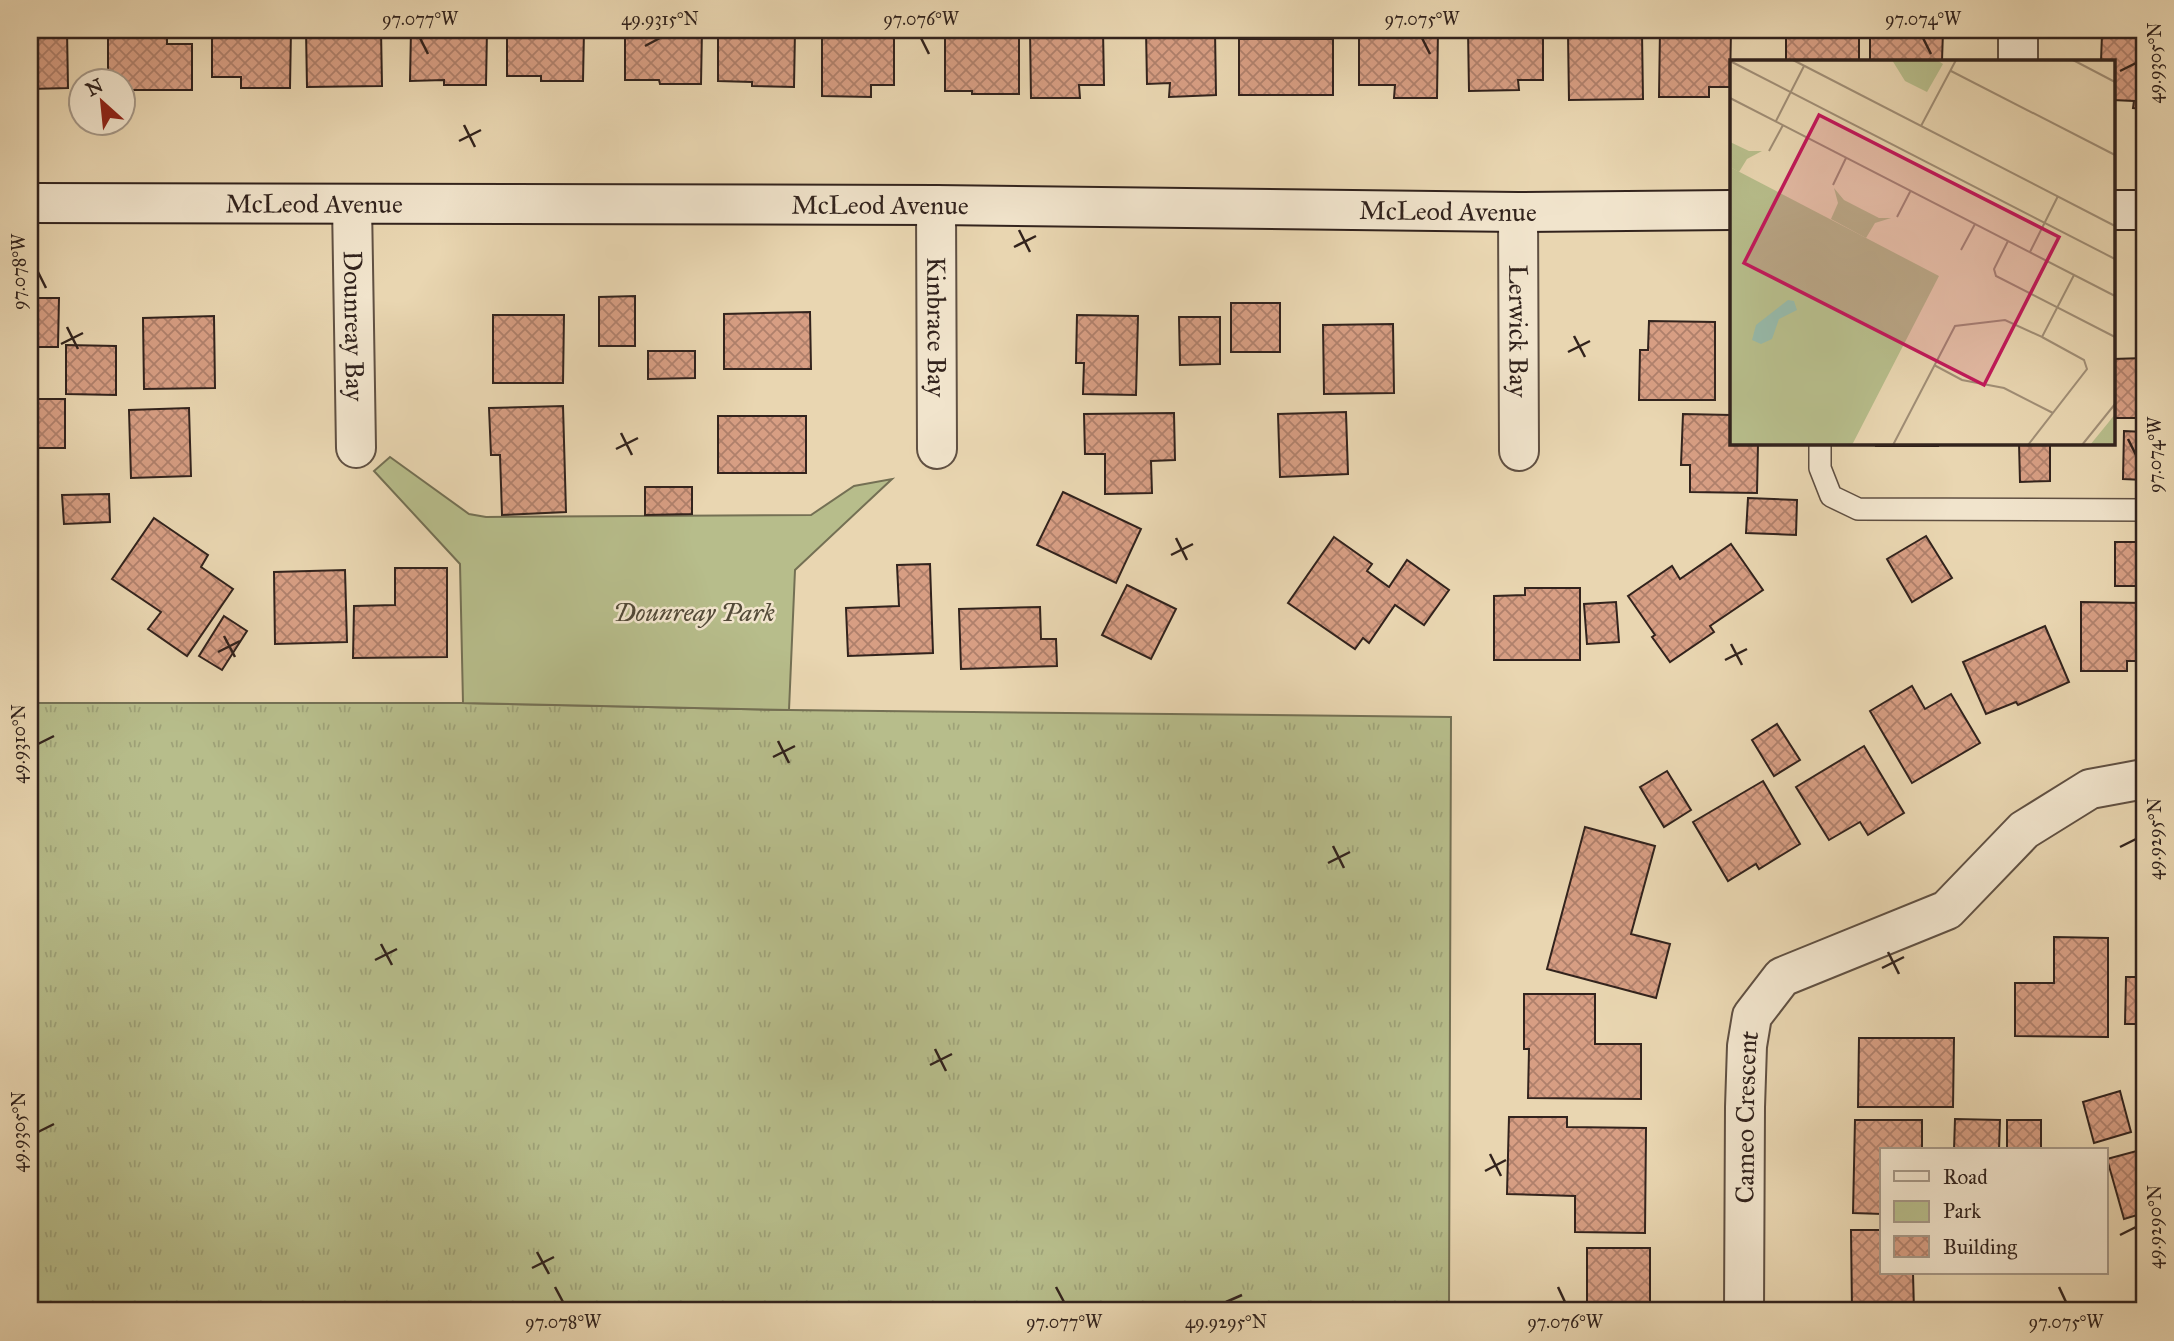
<svg xmlns="http://www.w3.org/2000/svg" width="2174" height="1341" viewBox="0 0 2174 1341" font-family="'IM FELL Great Primer',serif">
<style>
.grass{fill:url(#grass-tufts);stroke:#747054;stroke-width:2}
.park{fill:#b7bd8b;stroke:#747054;stroke-width:2}
.building{fill:url(#building-cross-hatch);stroke:#32231d;stroke-width:2}
.lines{fill:none;stroke-linecap:round;stroke-linejoin:round}
.lane-casing{stroke:#605042;stroke-width:24}
.street-casing{stroke:#605042;stroke-width:42}
.secondary-casing{stroke:#32231d;stroke-width:42}
.lane{stroke:#f1e4cc;stroke-width:21}
.street{stroke:#f1e4cc;stroke-width:38}
.secondary{stroke:#f1e4cc;stroke-width:38}
.ticks{fill:none;stroke:#32231d;stroke-width:2.5}
.labels{text-anchor:middle;dominant-baseline:central;stroke-width:5;stroke-linejoin:round;paint-order:stroke}
.street-label{font-size:26px;fill:#32231d;stroke:#f1e4cc}
.park-label{font-size:26px;font-style:italic;fill:#534a38;stroke:#f1e4cc}
.inset-road{fill:none;stroke:#a08e76;stroke-width:2}
.view{fill:#c2185b;fill-opacity:0.15;stroke:#c2185b;stroke-width:3.5}
.inset-edge{fill:none;stroke:#32231d;stroke-width:3.5}
.neatline{fill:none;stroke:#32231d;stroke-width:2.5}
.ticks-label{font-size:18px;text-anchor:middle;fill:#32231d}
</style>
<defs>
<pattern id="grass-tufts" width="24" height="20" patternUnits="userSpaceOnUse" patternTransform="scale(1.75)"><rect width="24" height="20" fill="#b7bd8b"/><path d="M3 7l-1-3M5 7V3M7 7l1-3M15 17l-1-3M17 17v-4M19 17l1-3" fill="none" stroke="#9ea278"/></pattern>
<pattern id="building-cross-hatch" width="8" height="8" patternUnits="userSpaceOnUse" patternTransform="scale(1.75)"><rect width="8" height="8" fill="#d79e83"/><path d="M0 0l8 8M0 8l8-8" fill="none" stroke="#af806b"/></pattern>
</defs>
<rect width="100%" height="100%" fill="#e9d6b1"/>
<filter id="stains"><feTurbulence type="fractalNoise" baseFrequency=".00286" numOctaves="4"/><feColorMatrix values="0 0 0 0 .2 0 0 0 0 .09 0 0 0 0 .02 0 0 0 .5 -.17"/></filter>
<radialGradient id="worn" r=".72"><stop offset=".6" stop-color="#630" stop-opacity="0"/><stop offset="1" stop-color="#630" stop-opacity=".3"/></radialGradient>
<polygon class="grass" points="30,703 463,703 789,710 1451,717 1449,1311 30,1311"/>
<polygon class="park" points="390,457 469,514 486,517 811,515 854,486 892,479 795,570 789,710 463,703 460,564 374,471"/>
<g class="building">
<polygon points="30,30 67,30 68,88 30,89"/>
<polygon points="108,30 167,30 167,44 192,44 192,90 122,90 122,80 108,80"/>
<polygon points="212,30 291,30 290,88 241,88 241,77 212,77"/>
<polygon points="306,30 381,30 382,86 307,87"/>
<polygon points="411,30 487,30 486,85 444,85 444,80 410,81"/>
<polygon points="507,30 584,30 583,81 541,81 541,76 507,76"/>
<polygon points="625,30 702,30 701,84 660,84 659,80 625,80"/>
<polygon points="718,30 795,30 794,87 752,86 752,82 718,81"/>
<polygon points="822,30 894,30 894,85 871,85 871,97 822,96"/>
<polygon points="945,30 1019,30 1019,94 972,94 972,91 945,91"/>
<polygon points="1030,30 1103,30 1104,85 1079,85 1080,98 1031,98"/>
<polygon points="1146,30 1215,30 1216,95 1169,97 1170,83 1147,84"/>
<polygon points="1359,30 1438,30 1437,98 1394,98 1395,85 1359,85"/>
<polygon points="1468,30 1543,30 1543,80 1518,80 1519,90 1469,91"/>
<polygon points="1660,30 1731,30 1730,87 1709,87 1709,97 1659,97"/>
<rect x="1786" y="30" width="73" height="31"/>
<polygon points="1870,31 1943,31 1942,61 1870,61"/>
<polygon points="1642,33 1643,99 1569,100 1568,34"/>
<polygon points="2102,34 2144,36 2144,109 2133,108 2134,101 2113,100 2113,61 2101,61"/>
<rect x="1239" y="39" width="94" height="56"/>
<polygon points="635,296 635,346 599,346 599,297"/>
<polygon points="30,298 59,298 58,347 30,347"/>
<rect x="1231" y="303" width="49" height="49"/>
<polygon points="810,312 811,369 724,369 724,314"/>
<polygon points="493,315 564,315 563,383 493,383"/>
<polygon points="1077,315 1138,316 1136,395 1083,394 1084,363 1076,363"/>
<polygon points="214,316 215,388 144,389 143,318"/>
<polygon points="1179,317 1220,317 1220,364 1180,365"/>
<polygon points="1649,321 1715,322 1715,400 1639,400 1640,350 1648,350"/>
<polygon points="1393,324 1394,393 1324,394 1323,325"/>
<polygon points="66,345 116,346 116,395 66,394"/>
<polygon points="648,351 695,351 695,378 648,379"/>
<polygon points="2144,358 2144,418 2113,418 2113,359"/>
<rect x="30" y="399" width="35" height="49"/>
<polygon points="563,406 566,512 502,515 500,455 491,455 489,408"/>
<polygon points="189,408 191,476 131,478 129,410"/>
<polygon points="1346,412 1348,474 1280,477 1278,414"/>
<polygon points="1174,413 1175,460 1151,461 1152,493 1105,494 1105,454 1085,454 1084,414"/>
<polygon points="1683,414 1731,415 1731,443 1758,443 1757,493 1690,492 1690,465 1681,465"/>
<rect x="718" y="416" width="88" height="57"/>
<polygon points="2124,431 2144,432 2144,480 2123,479"/>
<rect x="1876" y="443" width="62" height="3"/>
<polygon points="2019,443 2050,443 2050,481 2020,482"/>
<polygon points="645,487 692,487 692,514 645,515"/>
<polygon points="1063,492 1141,529 1116,583 1037,545"/>
<polygon points="109,494 110,522 64,524 62,495"/>
<polygon points="1748,498 1797,500 1796,535 1746,533"/>
<polygon points="154,518 208,555 201,567 233,589 187,656 148,629 161,612 112,579"/>
<polygon points="1926,536 1952,578 1912,602 1887,559"/>
<polygon points="1334,537 1372,564 1367,571 1389,587 1407,560 1449,590 1424,625 1395,605 1369,643 1363,638 1355,649 1288,603"/>
<rect x="2115" y="542" width="29" height="44"/>
<polygon points="1731,544 1763,590 1710,626 1714,632 1670,662 1652,637 1655,635 1628,596 1672,566 1680,579"/>
<polygon points="930,564 933,653 848,656 846,608 899,606 897,565"/>
<polygon points="395,568 447,568 447,657 353,658 354,606 395,605"/>
<polygon points="345,570 347,642 275,644 274,572"/>
<polygon points="1127,585 1176,609 1151,659 1102,635"/>
<polygon points="1525,588 1580,588 1580,660 1494,660 1494,596 1525,595"/>
<polygon points="1616,602 1619,642 1587,644 1584,604"/>
<polygon points="2081,602 2144,603 2144,661 2127,661 2127,671 2081,671"/>
<polygon points="1040,607 1041,639 1056,639 1057,666 961,669 959,609"/>
<polygon points="224,616 247,631 222,670 199,656"/>
<polygon points="2045,626 2069,682 2018,705 2016,702 1986,714 1963,662"/>
<polygon points="1912,686 1925,709 1951,694 1980,743 1912,783 1870,711"/>
<polygon points="1777,724 1800,760 1774,776 1752,740"/>
<polygon points="1864,746 1904,813 1868,835 1860,822 1829,840 1796,787"/>
<polygon points="1667,771 1691,810 1664,827 1640,787"/>
<polygon points="1763,781 1800,844 1759,869 1756,864 1728,881 1693,822"/>
<polygon points="1585,827 1655,846 1631,934 1670,944 1656,998 1547,969"/>
<polygon points="2140,893 2144,893 2144,952 2141,952"/>
<polygon points="2054,937 2108,938 2108,1037 2015,1036 2015,983 2054,983"/>
<polygon points="2126,977 2144,977 2144,1024 2125,1024"/>
<polygon points="1524,994 1595,994 1595,1044 1641,1044 1641,1099 1528,1098 1529,1049 1524,1049"/>
<polygon points="1859,1038 1954,1038 1953,1107 1858,1107"/>
<polygon points="2120,1091 2131,1132 2094,1143 2083,1102"/>
<polygon points="1509,1117 1567,1117 1567,1127 1646,1128 1645,1233 1575,1232 1575,1196 1507,1194"/>
<polygon points="1955,1119 2000,1120 1999,1150 1954,1150"/>
<polygon points="1855,1120 1922,1120 1922,1150 1882,1150 1882,1214 1853,1213"/>
<rect x="2007" y="1120" width="34" height="30"/>
<polygon points="2144,1149 2144,1213 2124,1219 2107,1159"/>
<polygon points="1851,1230 1882,1230 1882,1273 1913,1273 1914,1311 1852,1311"/>
<rect x="1587" y="1248" width="63" height="63"/>
</g>
<g class="lines">
<defs>
<polyline id="lane" points="1820,443 1820,468 1831,496 1858,509 2144,510"/>
<g id="street">
<polyline points="2018,30 2018,61"/>
<path id="s1" d="M352 204 356 448"/>
<path id="s2" d="M936 205 937 449"/>
<path id="s3" d="M1518 212 1519 451"/>
<path id="s4" d="M1744 1311 1745 1107 1747 1046 1752 1016 1782 977 1947 910 2024 830 2090 789 2144 779"/>
</g>
<g id="secondary">
<path id="s5" d="M30 203 936 205 1518 212 1731 210"/>
<polyline points="2113,210 2144,210"/>
</g>
</defs>
<use href="#lane" class="lane-casing"/>
<use href="#street" class="street-casing"/>
<use href="#secondary" class="secondary-casing"/>
<use href="#lane" class="lane"/>
<use href="#street" class="street"/>
<use href="#secondary" class="secondary"/>
</g>
<path class="ticks" d="M420 38 428 54M921 38 929 54M1422 38 1430 54M1923 38 1931 54M645 46 660 38M2120 71 2136 63M464 125 475 147M459 141 481 130M1019 230 1030 252M1014 247 1036 236M38 272 46 288M67 327 78 349M1574 336 1585 357M61 344 83 333M1568 352 1590 341M621 433 632 455M2128 439 2136 455M616 449 638 438M1176 538 1187 560M1171 555 1193 544M224 636 235 657M1731 644 1742 665M218 652 240 641M1725 660 1747 649M778 741 789 763M38 744 54 736M773 757 795 746M1333 846 1344 868M2120 847 2136 839M1328 863 1350 852M381 944 392 965M1888 952 1899 974M375 960 397 949M1882 968 1904 957M935 1049 946 1071M930 1065 952 1054M38 1132 54 1124M1490 1154 1501 1176M1485 1171 1506 1160M2120 1235 2136 1227M537 1252 549 1274M532 1268 554 1257M555 1287 563 1302M1056 1287 1064 1302M1558 1287 1565 1302M2059 1287 2066 1302M1226 1302 1242 1295"/>
<g class="labels">
<g class="street-label">
<text stroke="none"><textPath href="#s5" startOffset="284">McLeod Avenue</textPath></text>
<text stroke="none"><textPath href="#s5" startOffset="850">McLeod Avenue</textPath></text>
<text stroke="none"><textPath href="#s5" startOffset="1418">McLeod Avenue</textPath></text>
<text stroke="none"><textPath href="#s1" startOffset="122">Dounreay Bay</textPath></text>
<text stroke="none"><textPath href="#s2" startOffset="122">Kinbrace Bay</textPath></text>
<text stroke="none"><textPath href="#s3" startOffset="119">Lerwick Bay</textPath></text>
<text stroke="none"><textPath href="#s4" startOffset="194">Cameo Crescent</textPath></text>
</g>
<g class="park-label">
<text x="694" y="612">Dounreay Park</text>
</g>
</g>
<g transform="translate(1730 60)">
<rect width="385" height="385" fill="#e9d6b1"/>
<path d="M0 107 209 216 122 385H0ZM385 354V385H360L378 363Z" fill="#b7bd8b"/>
<path d="M162 0H207L213 4 197 32 175 21ZM0 82 19 91H32L17 99 9 112 0 107ZM104 128 114 140 149 158H161L145 163 136 178 101 159 108 143Z" fill="#b7bd8b"/>
<path d="M58 240 64 241 67 250 49 259 42 279 31 284 22 280 26 265Z" fill="#97b9a9"/>
<path class="inset-road" d="M63 0 385 166M343 0 385 22M0 1 385 199M221 11 385 95M0 38 385 236M46 61 74 6M191 66 226 0M39 91 53 65M103 125 116 98M167 157 181 130M278 181 264 209 266 216 385 277M231 190 245 164M300 192 328 136M204 305 232 320 274 328 323 353M163 385 225 266 275 260 312 277 344 215M298 385 357 309 354 300 312 277M352 385 385 344"/>
<path class="view" d="M89 55 329 177 254 325 14 203Z"/>
<rect width="385" height="385" class="inset-edge"/>
</g>
<rect width="2174" height="1341" fill="none" stroke="#e9d6b1" stroke-width="77"/>
<rect x="1880" y="1148" width="228" height="126" fill="#f1e4cc" stroke="#a59786" stroke-width="2"/>
<rect x="1894" y="1171" width="35" height="10" fill="#f1e4cc" stroke="#a59786" stroke-width="2"/>
<text x="1943" y="1184" font-size="21" fill="#32231d">Road</text>
<rect x="1894" y="1201" width="35" height="21" fill="#b7bd8b" stroke="#a59786" stroke-width="2"/>
<text x="1943" y="1218" font-size="21" fill="#32231d">Park</text>
<rect x="1894" y="1236" width="35" height="21" fill="url(#building-cross-hatch)" stroke="#a59786" stroke-width="2"/>
<text x="1943" y="1254" font-size="21" fill="#32231d">Building</text>
<g transform="translate(102 102) rotate(333)"><circle r="33" fill="#f1e4cc" stroke="#a59786" stroke-width="2"/>
<path d="M0-5L12 26L0 18L-12 26Z" fill="#8f2418"/>
<text y="-10" font-size="19" font-weight="bold" text-anchor="middle" fill="#32231d">N</text>
</g>
<rect x="38" y="38" width="2098" height="1264" class="neatline"/>
<g class="ticks-label">
<text x="420" y="25">97.077°W</text>
<text x="660" y="25">49.9315°N</text>
<text x="921" y="25">97.076°W</text>
<text x="1422" y="25">97.075°W</text>
<text x="1923" y="25">97.074°W</text>
<text transform="translate(2155 63) rotate(-90)" y="6">49.9305°N</text>
<text transform="translate(19 272) rotate(-90)" y="6">97.078°W</text>
<text transform="translate(2155 455) rotate(-90)" y="6">97.074°W</text>
<text transform="translate(19 744) rotate(-90)" y="6">49.9310°N</text>
<text transform="translate(2155 839) rotate(-90)" y="6">49.9295°N</text>
<text transform="translate(19 1132) rotate(-90)" y="6">49.9305°N</text>
<text transform="translate(2155 1227) rotate(-90)" y="6">49.9290°N</text>
<text x="563" y="1328">97.078°W</text>
<text x="1064" y="1328">97.077°W</text>
<text x="1226" y="1328">49.9295°N</text>
<text x="1565" y="1328">97.076°W</text>
<text x="2066" y="1328">97.075°W</text>
</g>
<rect width="100%" height="100%" filter="url(#stains)"/>
<rect width="100%" height="100%" fill="url(#worn)"/>
</svg>
